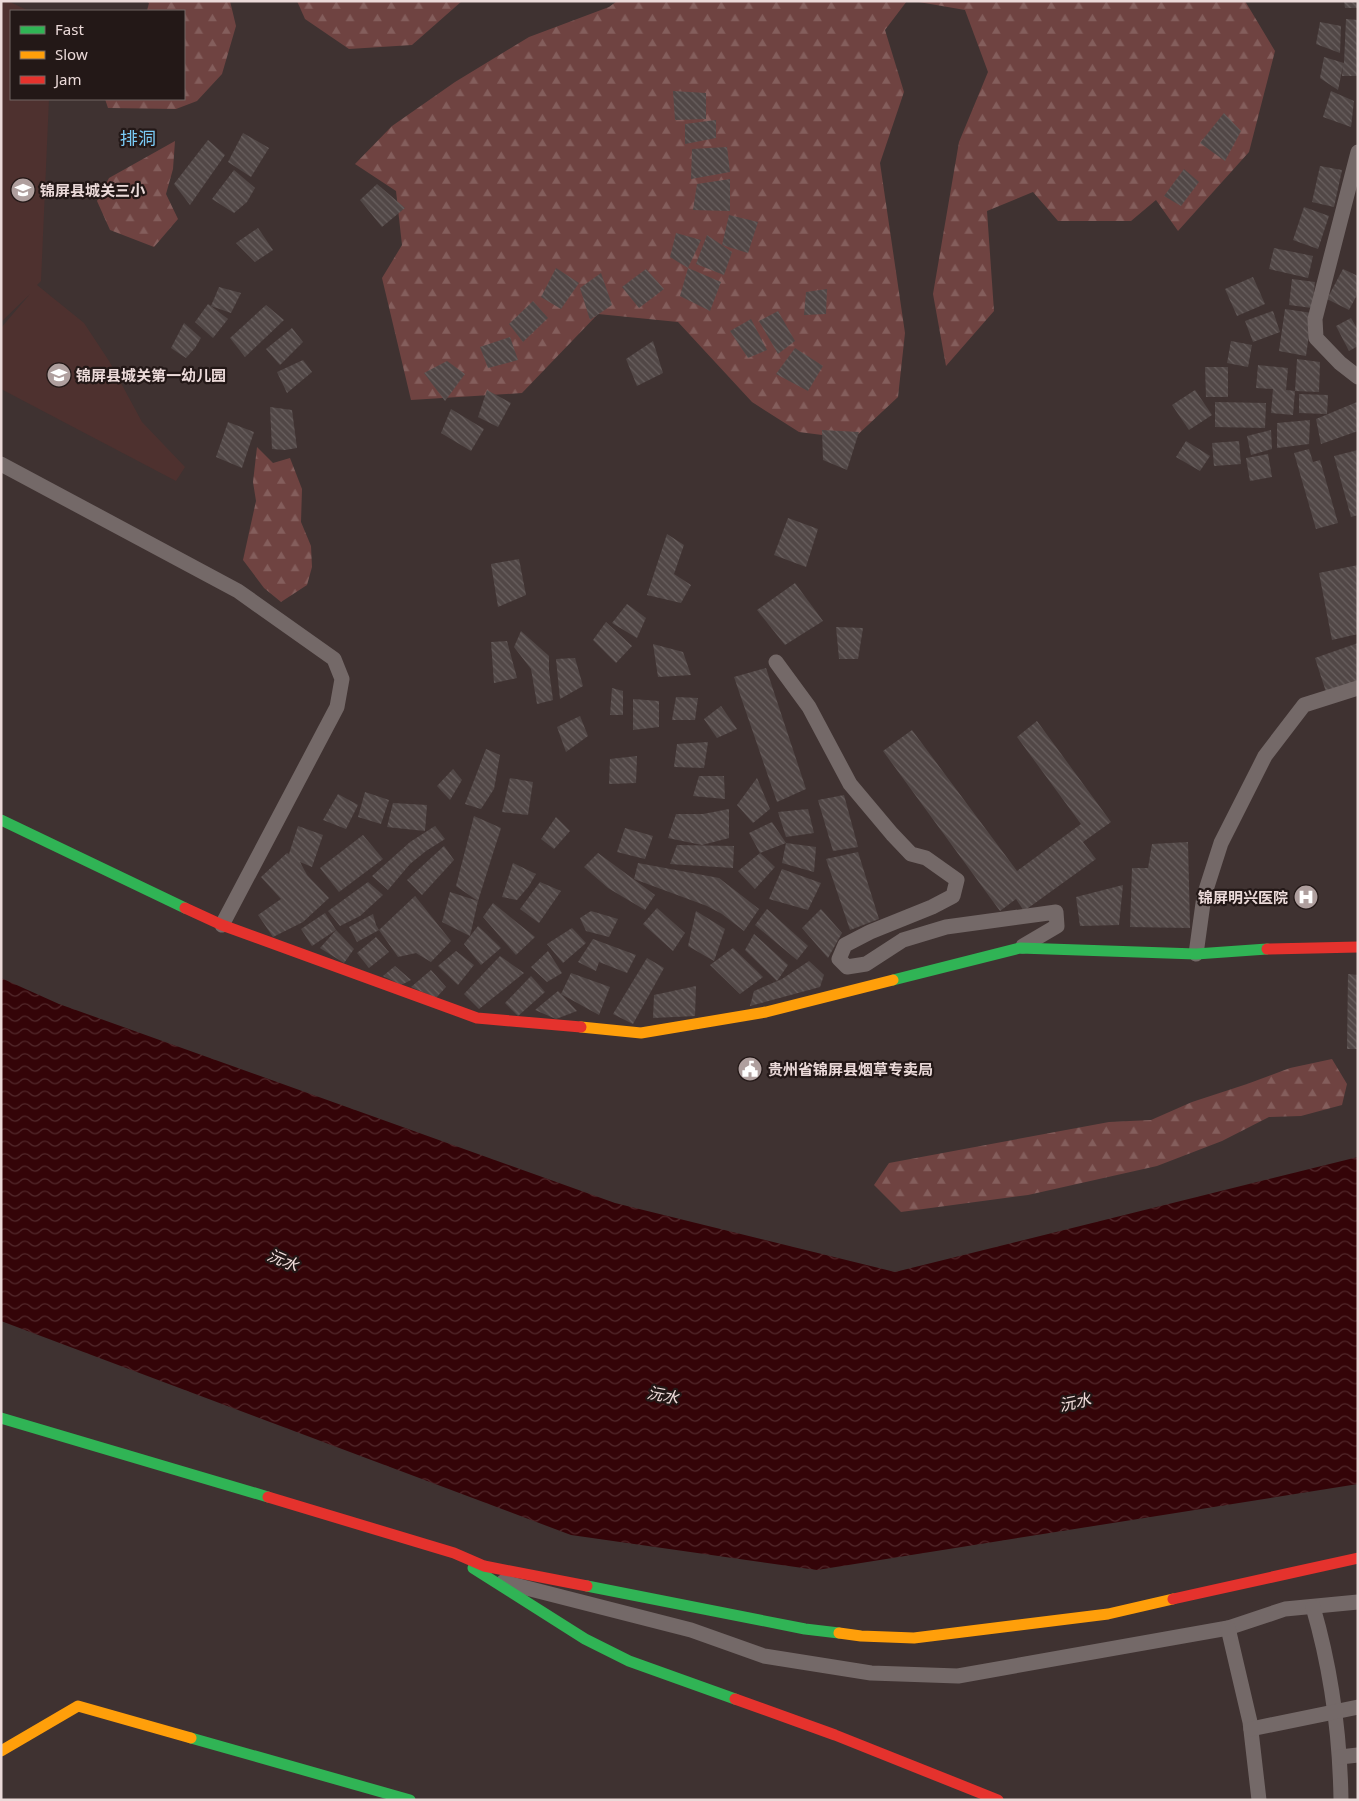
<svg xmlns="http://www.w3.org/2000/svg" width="1359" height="1801" viewBox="0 0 1359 1801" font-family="'Noto Sans','Noto Sans SC',sans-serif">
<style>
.built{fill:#4e312f}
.forest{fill:url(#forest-firs)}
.water{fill:url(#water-waves)}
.building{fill:url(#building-back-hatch)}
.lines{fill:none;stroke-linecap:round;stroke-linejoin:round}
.street{stroke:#746968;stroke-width:15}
.fast{stroke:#30b455;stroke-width:11}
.slow{stroke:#ff9f0a;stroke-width:11}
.jam{stroke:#e5322d;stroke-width:11}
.labels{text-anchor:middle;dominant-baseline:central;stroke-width:4.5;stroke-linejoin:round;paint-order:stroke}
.poi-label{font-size:15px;font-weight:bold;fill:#ebdad9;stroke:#231817;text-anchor:start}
.water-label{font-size:16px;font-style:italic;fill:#f1dddb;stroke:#231817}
.quarter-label{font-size:18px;fill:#7acbf6;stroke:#231817}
</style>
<defs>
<pattern id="forest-firs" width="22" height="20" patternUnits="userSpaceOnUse" patternTransform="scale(1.25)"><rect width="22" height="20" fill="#6f4341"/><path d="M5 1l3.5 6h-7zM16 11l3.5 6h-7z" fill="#845e5c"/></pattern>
<pattern id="water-waves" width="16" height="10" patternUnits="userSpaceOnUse" patternTransform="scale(1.25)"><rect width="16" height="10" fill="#340408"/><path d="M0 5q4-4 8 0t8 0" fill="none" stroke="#52282b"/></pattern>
<pattern id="building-back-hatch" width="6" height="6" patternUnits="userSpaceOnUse" patternTransform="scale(1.25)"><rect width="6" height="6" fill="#514746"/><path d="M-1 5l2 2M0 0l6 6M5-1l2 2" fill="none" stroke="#6a6160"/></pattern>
</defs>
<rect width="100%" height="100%" fill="#3f3231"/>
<polygon class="built" points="1,1 8,1 29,11 11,11 11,99 49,99 41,281 37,285 84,323 109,361 142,422 185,467 176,481 1,389 1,328 30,294 1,322"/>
<g class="forest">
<polygon points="146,1 230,1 236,26 222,74 197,101 176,109 108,108 105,99 184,99 184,11 147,11 149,3"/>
<polygon points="297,1 462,1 412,45 349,49 305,19"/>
<polygon points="617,1 907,1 885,30 904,92 880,163 905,333 898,397 853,439 799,432 752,402 678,322 598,314 522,393 411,400 382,278 402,245 396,191 355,164 392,126 455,82 529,37 609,7"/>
<polygon points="913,1 1245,1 1275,51 1249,152 1178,231 1156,200 1131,221 1058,221 1033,192 987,211 994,311 946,366 933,294 959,142 988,72 965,10"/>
<polygon points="175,141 173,169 166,194 178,219 154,247 110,230 97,201 109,178"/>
<polygon points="257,447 273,463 290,458 302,489 301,522 311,546 312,567 307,585 281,602 264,588 243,560 256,501 253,482"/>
<polygon points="1332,1059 1347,1084 1342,1105 1301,1116 1269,1117 1222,1141 1157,1166 1028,1195 901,1212 874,1185 889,1163 1109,1122 1151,1120 1192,1102 1247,1084 1290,1068"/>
</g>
<polygon class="water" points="1,978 59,1004 615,1203 895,1272 1358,1157 1358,1484 817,1570 571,1535 1,1321"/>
<g class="building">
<polygon points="1344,1 1358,1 1358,8 1345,8"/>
<polygon points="1346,19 1358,20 1358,76 1342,76 1343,66 1338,90 1320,78 1324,57 1344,63"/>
<polygon points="1320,22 1341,26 1340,53 1316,44"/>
<polygon points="673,91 706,93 706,119 675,120"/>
<polygon points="1331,91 1354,101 1351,127 1323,117"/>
<polygon points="1224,113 1241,131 1225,161 1200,143"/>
<polygon points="716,120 716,138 685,144 685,124"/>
<polygon points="243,133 269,148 251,177 228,162"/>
<polygon points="208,140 225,155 190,205 174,184"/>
<polygon points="727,147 730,172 691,179 692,149"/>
<polygon points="1320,166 1342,170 1334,207 1312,202"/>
<polygon points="1184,169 1199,182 1181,206 1164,196"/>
<polygon points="234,170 255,188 247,202 234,213 212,199"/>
<polygon points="730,179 730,211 693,210 697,184"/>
<polygon points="377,184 405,208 382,227 360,200"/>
<polygon points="1304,207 1329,216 1318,249 1293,240"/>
<polygon points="729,215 758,222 748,253 722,245"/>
<polygon points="258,228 273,250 255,262 236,243"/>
<polygon points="676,233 701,240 688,268 721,282 710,311 680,296 688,268 670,257"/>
<polygon points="707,235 732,252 724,275 696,264"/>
<polygon points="1274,248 1313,256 1308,278 1269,269"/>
<polygon points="556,268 579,283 561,309 541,297"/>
<polygon points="646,269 664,289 639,308 622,287"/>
<polygon points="1343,269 1358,276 1358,293 1349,310 1327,299"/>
<polygon points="601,273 612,305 590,320 580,288"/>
<polygon points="1253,277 1265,304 1237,316 1225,289"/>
<polygon points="1292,279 1315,282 1312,308 1289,305"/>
<polygon points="219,287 241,293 231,313 211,306 228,319 213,338 195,322 208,304 211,306"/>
<polygon points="827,289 826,314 804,315 806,292"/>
<polygon points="533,301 548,318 523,342 509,324"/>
<polygon points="266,305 284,320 245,357 230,338"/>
<polygon points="1285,309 1312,313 1306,356 1279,351"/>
<polygon points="778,311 795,341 778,354 759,321"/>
<polygon points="1273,311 1280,332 1253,342 1245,321"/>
<polygon points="1351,318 1358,330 1358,346 1349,351 1336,326"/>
<polygon points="751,319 767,350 748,358 730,331"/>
<polygon points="184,323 201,338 195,348 186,358 171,348"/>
<polygon points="292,328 303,342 280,365 266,349"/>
<polygon points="510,337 518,360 488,368 480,347"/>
<polygon points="653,341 663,373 637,386 626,359"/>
<polygon points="1231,341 1252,345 1248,367 1227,363"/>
<polygon points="795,348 823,366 808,391 776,374"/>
<polygon points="1297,359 1320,362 1319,392 1295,391"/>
<polygon points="303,360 312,372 287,393 277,372"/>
<polygon points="447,361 465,374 445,401 424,373"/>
<polygon points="1258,365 1288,368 1286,390 1295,391 1293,415 1271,413 1273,389 1256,388"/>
<polygon points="1205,367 1228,367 1228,397 1206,397"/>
<polygon points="487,390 511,403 498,427 478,417"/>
<polygon points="1195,390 1212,415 1189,430 1172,405"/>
<polygon points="1299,394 1328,395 1327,414 1299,413"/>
<polygon points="1215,402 1266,403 1265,428 1215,427"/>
<polygon points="1357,402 1358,431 1321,444 1316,419"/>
<polygon points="270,407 292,410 297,448 285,450 272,449"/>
<polygon points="451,409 484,429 471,451 441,433"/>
<polygon points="1310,420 1309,444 1277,448 1277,423"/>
<polygon points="228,422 254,432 242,468 216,457"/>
<polygon points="822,430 859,432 847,470 823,460"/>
<polygon points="1271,430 1272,449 1251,455 1247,436"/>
<polygon points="1186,441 1210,456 1200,471 1176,457"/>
<polygon points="1239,441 1241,464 1214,466 1212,443"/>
<polygon points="1309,449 1313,462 1320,460 1338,523 1316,529 1294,453"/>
<polygon points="1358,450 1358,515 1351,517 1334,456"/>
<polygon points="1268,454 1272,477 1250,481 1246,458"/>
<polygon points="788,518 818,529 806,567 774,555"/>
<polygon points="667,534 684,545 674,574 691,585 681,603 647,595"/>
<polygon points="519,559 526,595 498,607 491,564"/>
<polygon points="1358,565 1358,634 1332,640 1319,573"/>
<polygon points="795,583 823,621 785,645 757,610"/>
<polygon points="627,604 646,618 637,638 612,623"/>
<polygon points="606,622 632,646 616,663 593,640"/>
<polygon points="836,627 863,628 858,659 839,659"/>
<polygon points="521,631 549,656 549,670 553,700 537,704 531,669 514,647"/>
<polygon points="507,641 517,678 494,683 491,642"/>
<polygon points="1358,643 1358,682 1326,692 1315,658"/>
<polygon points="653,644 683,652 691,675 658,677"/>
<polygon points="575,658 583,686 560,699 556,659"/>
<polygon points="766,668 806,789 777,802 734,677"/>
<polygon points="612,688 623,691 623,715 610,715"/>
<polygon points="676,697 698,698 695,720 672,720"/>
<polygon points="633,699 659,701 659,727 633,730"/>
<polygon points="721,706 737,729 717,738 704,719"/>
<polygon points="580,716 588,736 566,752 557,727"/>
<polygon points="1037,721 1111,822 1083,842 1096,859 1024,911 1016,899 1000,911 883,751 912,730 1017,871 1081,824 1017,737"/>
<polygon points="708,742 704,768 674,767 677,744"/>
<polygon points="486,749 500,755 494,789 481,809 465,804"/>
<polygon points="637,756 636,783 609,784 610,759"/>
<polygon points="453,769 462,780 450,800 437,786"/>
<polygon points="699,776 724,776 725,799 693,796"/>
<polygon points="510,778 533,782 528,815 502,812"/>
<polygon points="757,778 770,809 753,823 737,805"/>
<polygon points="365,792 389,800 381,824 358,817"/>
<polygon points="338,794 358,805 346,829 323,820"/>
<polygon points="844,795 858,847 833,851 818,800"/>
<polygon points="393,803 427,805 425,831 387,827"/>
<polygon points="729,809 729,838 702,845 668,838 676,814 703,814"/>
<polygon points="808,809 814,833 786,837 778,812"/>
<polygon points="474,816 501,828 478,901 456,886"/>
<polygon points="556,817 570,831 554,849 541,839"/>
<polygon points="772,822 786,843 760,853 775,867 755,889 738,871 760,853 749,833"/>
<polygon points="298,826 323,835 312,867 300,862 307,875 329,898 303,922 273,937 258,915 281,899 261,877 287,853 289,854"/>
<polygon points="435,826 445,839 426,851 410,864 388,890 372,876 410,842"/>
<polygon points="625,828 653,836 645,859 617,852"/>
<polygon points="363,835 383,859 339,892 320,868"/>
<polygon points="1188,842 1190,928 1130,927 1132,868 1148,868 1152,844"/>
<polygon points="786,843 816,847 814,872 782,863"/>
<polygon points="677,845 734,846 733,868 670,864"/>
<polygon points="444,846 454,860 422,895 407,880"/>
<polygon points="858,852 879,919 850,930 826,859"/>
<polygon points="598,853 655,895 645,910 608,888 584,867"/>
<polygon points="513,863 536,874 529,886 517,900 502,897"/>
<polygon points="638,863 719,878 759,909 744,931 722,914 707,906 634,879"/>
<polygon points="782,869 821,883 808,910 769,899"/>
<polygon points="368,882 383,895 360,916 340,926 328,911"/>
<polygon points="540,882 561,891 539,923 520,909"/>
<polygon points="1123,885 1119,925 1080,926 1076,897"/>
<polygon points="450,892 478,901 470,936 442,922"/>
<polygon points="415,896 451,941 431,962 416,953 398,957 379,930 357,942 349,927 373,914 376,925 379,930"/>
<polygon points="493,903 535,937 516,955 483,917"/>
<polygon points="657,908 685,933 673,951 643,924"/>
<polygon points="767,909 808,946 797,960 755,925"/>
<polygon points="821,909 842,933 828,958 802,928"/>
<polygon points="591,911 618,919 609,937 586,931 580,918"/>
<polygon points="696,911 725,929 714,961 688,946"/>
<polygon points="325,913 336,930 312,946 301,929"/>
<polygon points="478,926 501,948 481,965 464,944"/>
<polygon points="572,928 586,943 563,963 547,944"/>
<polygon points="336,930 354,949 344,963 320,948"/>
<polygon points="754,934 788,965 777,981 745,950"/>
<polygon points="376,937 389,952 369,968 357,953"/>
<polygon points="593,939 636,955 627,973 599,962 596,971 578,962"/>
<polygon points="733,948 763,977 740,994 710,965"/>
<polygon points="456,951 474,965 458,985 438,966"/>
<polygon points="548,951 562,973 547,982 531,967"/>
<polygon points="500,956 524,973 479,1009 464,994"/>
<polygon points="647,958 664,968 633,1024 613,1014"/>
<polygon points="809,961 824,975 820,987 750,1006 754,991 782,979"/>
<polygon points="395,966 411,980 401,985 383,976"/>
<polygon points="431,970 446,987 436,998 411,987"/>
<polygon points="571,973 610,987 599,1015 561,994 577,1011 556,1019 535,1010 558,991 561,994"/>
<polygon points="1348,974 1358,975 1358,1049 1347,1049"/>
<polygon points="531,976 545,992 518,1016 505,1003"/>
<polygon points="696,986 695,1016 653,1018 654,995"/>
</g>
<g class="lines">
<g class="street">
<polyline points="1358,152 1315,319 1316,338 1340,363 1358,377"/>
<polyline points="1,464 238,591 334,659 342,679 337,707 222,925"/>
<polyline points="776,662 809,707 850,784 892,834 911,854 926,858 957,880 953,896 932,907 870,932 845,945 839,959 847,967 866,964 903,940 946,927 1056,912 1057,926 1023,946"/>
<polyline points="1196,954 1204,896 1221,843 1265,756 1304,705 1358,688"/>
<polyline points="503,1582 691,1630 764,1656 871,1673 958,1676 1228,1628 1285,1609 1358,1602"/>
<path d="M1313 1607C1331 1669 1340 1735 1341 1800"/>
<polyline points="1228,1628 1250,1722 1259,1800"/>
<polyline points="1251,1729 1358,1707"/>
<polyline points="1340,1757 1358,1755"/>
</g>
<g class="fast">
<polyline points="1,820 185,908"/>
<polyline points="893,980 1020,948 1196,954 1267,949"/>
<polyline points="1,1418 268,1497"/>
<polyline points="473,1568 585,1639 629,1661 735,1699"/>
<polyline points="587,1586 805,1629 839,1633"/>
<polyline points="191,1738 410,1800"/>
</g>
<g class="slow">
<polyline points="581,1027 641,1033 766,1012 893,980"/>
<polyline points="839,1633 861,1636 914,1638 1108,1614 1173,1599"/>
<polyline points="1,1751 78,1706 191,1738"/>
</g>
<g class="jam">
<polyline points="185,908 222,925 477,1018 581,1027"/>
<polyline points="1267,949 1358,947"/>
<polyline points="268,1497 454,1553 484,1566 587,1586"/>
<polyline points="1173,1599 1358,1558"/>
<polyline points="735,1699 835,1735 998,1800"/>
</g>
</g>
<defs>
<symbol id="school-disc" viewBox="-11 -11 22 22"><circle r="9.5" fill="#af9f9e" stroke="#231817"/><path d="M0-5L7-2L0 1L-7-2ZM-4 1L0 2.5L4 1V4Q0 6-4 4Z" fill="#fff"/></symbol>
<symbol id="hospital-disc" viewBox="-11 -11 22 22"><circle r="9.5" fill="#af9f9e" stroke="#231817"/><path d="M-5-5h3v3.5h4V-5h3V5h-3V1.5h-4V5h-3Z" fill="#fff"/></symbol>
<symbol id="civic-disc" viewBox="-11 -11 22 22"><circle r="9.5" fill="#af9f9e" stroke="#231817"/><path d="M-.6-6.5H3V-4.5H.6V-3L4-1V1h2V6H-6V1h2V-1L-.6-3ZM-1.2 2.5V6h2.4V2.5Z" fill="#fff"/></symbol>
</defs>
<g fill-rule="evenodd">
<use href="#school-disc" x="9" y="176" width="28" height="28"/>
<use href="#school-disc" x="45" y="361" width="28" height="28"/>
<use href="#hospital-disc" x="1292" y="883" width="28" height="28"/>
<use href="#civic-disc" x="736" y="1055" width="28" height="28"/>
</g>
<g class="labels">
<g class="poi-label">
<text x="40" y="190">锦屏县城关三小</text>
<text x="76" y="375">锦屏县城关第一幼儿园</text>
<text x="1288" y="897" text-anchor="end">锦屏明兴医院</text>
<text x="768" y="1069">贵州省锦屏县烟草专卖局</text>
</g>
<g class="water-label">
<text transform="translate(283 1260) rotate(23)">沅水</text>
<text transform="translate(663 1395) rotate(11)">沅水</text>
<text transform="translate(1075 1402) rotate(-12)">沅水</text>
</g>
<g class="quarter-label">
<text x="138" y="138">排洞</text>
</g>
</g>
<rect width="1359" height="1801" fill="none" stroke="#ebdad9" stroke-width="5"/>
<rect x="10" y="10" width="175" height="90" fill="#231817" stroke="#736665"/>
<rect x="20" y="26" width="25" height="8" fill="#30b455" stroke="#736665"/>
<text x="55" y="35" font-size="15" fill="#ebdad9">Fast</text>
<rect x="20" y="51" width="25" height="8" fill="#ff9f0a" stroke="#736665"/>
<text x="55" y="60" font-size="15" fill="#ebdad9">Slow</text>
<rect x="20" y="76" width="25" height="8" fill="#e5322d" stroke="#736665"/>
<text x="55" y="85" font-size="15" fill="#ebdad9">Jam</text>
</svg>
